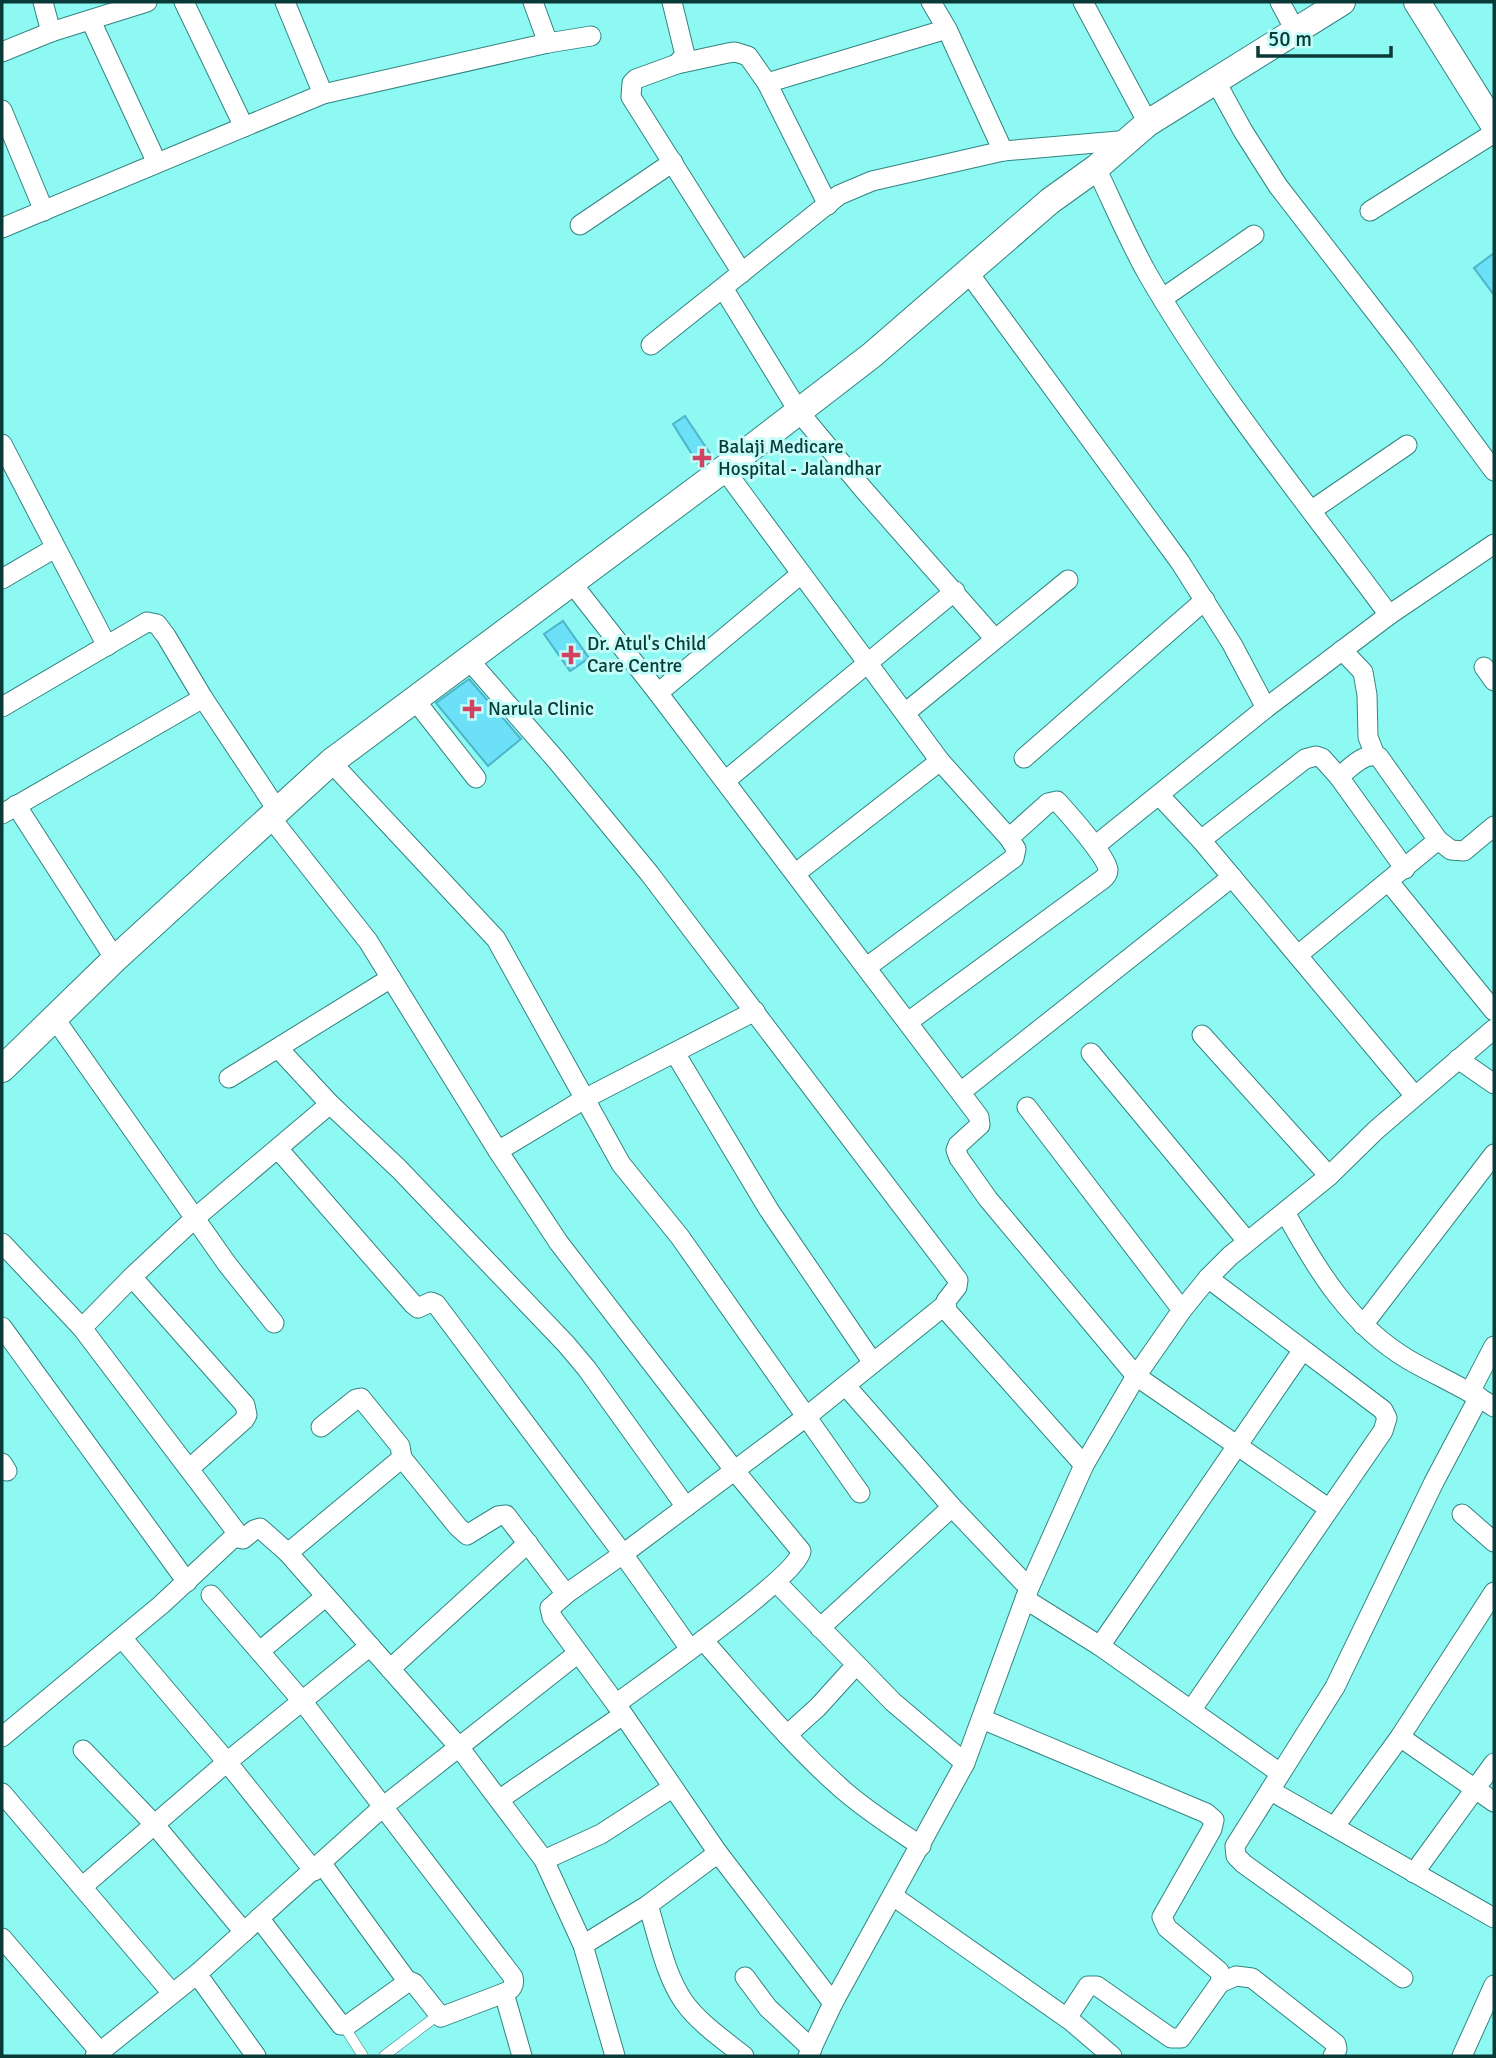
<svg xmlns="http://www.w3.org/2000/svg" width="1496" height="2058" viewBox="0 0 1496 2058" font-family="Signika,sans-serif">
<style>
.building{fill:#6be0f6;stroke:#4db5c8;stroke-width:2}
.lines{fill:none;stroke-linecap:round;stroke-linejoin:round}
.lane-casing{stroke:#328481;stroke-width:11}
.street-casing{stroke:#328481;stroke-width:21}
.secondary-casing{stroke:#328481;stroke-width:28}
.lane{stroke:#fff;stroke-width:10}
.street{stroke:#fff;stroke-width:19}
.secondary{stroke:#fff;stroke-width:26}
.poi-dot{fill:#d14161;stroke:#c2fdf9;stroke-width:2.5}
.labels{text-anchor:middle;dominant-baseline:central;stroke-width:6;stroke-linejoin:round;paint-order:stroke}
.poi-label{font-size:19px;fill:#0a3a38;stroke:#c2fdf9;text-anchor:start}
</style>
<rect width="100%" height="100%" fill="#8ef8f3"/>
<g class="building">
<polygon points="1494,253 1494,295 1474,268"/>
<polygon points="685,416 713,458 700,467 673,424"/>
<polygon points="563,621 589,658 570,671 544,634"/>
<polygon points="469,679 521,739 488,766 436,703"/>
</g>
<g class="lines">
<defs>
<g id="lane">
<polyline points="344,2026 363,2056"/>
<polyline points="384,2056 438,2015"/>
</g>
<g id="street">
<polyline points="43,2 51,32"/>
<polyline points="184,2 244,127"/>
<polyline points="285,2 323,94"/>
<polyline points="533,2 548,43"/>
<polyline points="672,2 685,55 677,64 636,79 632,83 631,97 742,273"/>
<polyline points="931,2 947,29 1003,151"/>
<polyline points="1083,2 1148,123"/>
<polyline points="1280,2 1296,32"/>
<polyline points="91,21 157,163"/>
<polyline points="2,52 51,32 147,2"/>
<polyline points="677,64 728,53 735,52 748,56 767,83 828,205"/>
<polyline points="1216,82 1243,131 1278,186 1404,349 1494,471"/>
<polyline points="767,83 947,29"/>
<polyline points="2,110 44,211"/>
<path d="M1096 168C1113 203 1128 239 1147 273 1216 393 1307 503 1389 615"/>
<polyline points="1370,211 1494,133"/>
<polyline points="580,225 673,162"/>
<polyline points="2,228 323,94 548,43 591,36"/>
<polyline points="968,272 1180,562 1232,644 1266,708"/>
<polyline points="723,288 799,412 864,490 995,639"/>
<polyline points="1163,298 1254,235"/>
<polyline points="651,345 839,195 872,181 1003,151 1130,140"/>
<polyline points="2,444 107,646"/>
<polyline points="724,469 940,761 1009,838 1016,849 1014,858 867,967"/>
<polyline points="1312,510 1407,445"/>
<polyline points="2,579 55,548"/>
<polyline points="571,582 658,693 979,1117 980,1125 958,1145 956,1150 959,1158 988,1199 1136,1376 1328,1508"/>
<polyline points="1342,650 1363,672 1367,695 1368,737 1375,755"/>
<polyline points="469,660 557,761 649,873 958,1280 957,1287 946,1301 947,1311 1084,1465"/>
<polyline points="1484,667 1494,681"/>
<polyline points="658,693 801,574"/>
<polyline points="415,700 476,778"/>
<polyline points="2,707 147,622 157,624 166,636 203,698 278,811"/>
<polyline points="905,713 1068,580"/>
<polyline points="1024,758 1205,600"/>
<polyline points="331,762 496,939 621,1164 680,1237 860,1493"/>
<path d="M1339 777C1350 768 1365 751 1379 757L1438 840 1451 850 1464 851 1494 826"/>
<polyline points="725,781 955,591"/>
<polyline points="1160,796 1201,840 1415,1096"/>
<polyline points="16,805 115,959"/>
<polyline points="2,814 203,698"/>
<path d="M271 818 368 941 498 1151 559 1243 735 1471 801 1551C798 1576 644 1683 616 1704"/>
<polyline points="1201,840 1305,759 1316,756 1322,758 1339,777 1405,869"/>
<polyline points="1095,846 1266,708 1389,615 1494,544"/>
<polyline points="796,873 940,761"/>
<polyline points="1389,882 1494,1011"/>
<polyline points="1298,955 1438,840"/>
<polyline points="55,1019 227,1264 274,1323"/>
<path d="M908 1022 1103 879C1106 876 1108 875 1108 870 1107 857 1067 812 1057 801L1048 803 1009 838"/>
<polyline points="1202,1035 1329,1176"/>
<polyline points="279,1049 330,1104 399,1169 566,1344 587,1369 686,1507"/>
<polyline points="675,1053 769,1210 873,1363"/>
<polyline points="1091,1053 1247,1241"/>
<polyline points="1458,1059 1494,1084"/>
<polyline points="229,1078 391,978"/>
<polyline points="962,1091 1232,877"/>
<polyline points="1027,1107 1182,1310"/>
<polyline points="279,1150 413,1304 418,1308 431,1302 436,1304 623,1554 690,1649"/>
<polyline points="498,1151 586,1098 755,1011"/>
<path d="M1285 1212C1317 1270 1350 1325 1409 1360 1437 1376 1467 1389 1494 1407"/>
<polyline points="2,1243 82,1328 235,1530 234,1537 161,1605 2,1737"/>
<polyline points="132,1277 245,1405 247,1415 244,1420 190,1468"/>
<polyline points="1363,1325 1494,1154"/>
<polyline points="2,1327 187,1582"/>
<polyline points="82,1328 132,1277 195,1218 330,1104"/>
<polyline points="846,1386 952,1507 1029,1588"/>
<polyline points="1470,1392 1494,1346"/>
<polyline points="402,1458 458,1527 467,1535 498,1516 506,1515 566,1594"/>
<polyline points="2,1463 7,1471"/>
<polyline points="1462,1514 1494,1542"/>
<polyline points="234,1537 243,1539 254,1530 260,1528 288,1553 459,1747 544,1860 583,1945 615,2056"/>
<polyline points="288,1553 402,1458 400,1446 361,1398 356,1399 321,1427"/>
<polyline points="776,1582 893,1702 965,1763"/>
<path d="M211 1595 303 1702 513 1977C515 1985 512 1990 504 1993L441 2017 414 1983 409 1981 349 2024 341 2025 259 1918"/>
<polyline points="1025,1599 1100,1646 1280,1773"/>
<polyline points="820,1628 952,1507"/>
<polyline points="122,1638 227,1762 314,1871"/>
<path d="M703 1640C748 1691 791 1744 842 1789 867 1811 894 1828 921 1846"/>
<polyline points="1100,1646 1302,1351"/>
<polyline points="260,1651 325,1597"/>
<polyline points="390,1669 528,1543"/>
<polyline points="1192,1709 1383,1431 1387,1418 1383,1410 1208,1278"/>
<polyline points="982,1719 1206,1813 1214,1820 1212,1829 1162,1917 1167,1928 1219,1971 1221,1976 1220,1983 1181,2038 1171,2038 1097,1986 1088,1986 1067,2018"/>
<polyline points="787,1735 818,1707 856,1665"/>
<polyline points="1400,1737 1494,1802"/>
<polyline points="83,1750 154,1824 244,1932"/>
<polyline points="1271,1791 1494,1918"/>
<polyline points="2,1793 172,1993"/>
<polyline points="500,1799 623,1715"/>
<polyline points="1335,1826 1400,1737 1494,1592"/>
<polyline points="544,1860 601,1834 672,1788"/>
<polyline points="322,1864 408,1982"/>
<polyline points="1414,1873 1494,1763"/>
<polyline points="82,1887 227,1762 370,1646"/>
<polyline points="893,1896 1071,2021 1112,2056"/>
<path d="M648 1905C658 1936 665 1975 684 2002 699 2023 724 2040 744 2056"/>
<polyline points="2,1938 100,2052"/>
<polyline points="583,1945 648,1905 718,1853"/>
<polyline points="197,1974 256,2056"/>
<polyline points="745,1977 768,2008 812,2049"/>
<polyline points="1403,1978 1244,1864 1236,1856 1235,1846 1335,1687 1434,1482 1479,1397"/>
<polyline points="1220,1983 1236,1976 1252,1978 1336,2044 1337,2049 1333,2056"/>
<polyline points="504,1993 522,2056"/>
<polyline points="833,2003 718,1853 616,1704 552,1617 550,1608 566,1594 623,1554 806,1417 945,1305"/>
<polyline points="95,2056 197,1974 384,1806 577,1654"/>
<polyline points="808,2056 833,2003 965,1763 1029,1588 1084,1465 1136,1376 1182,1310 1208,1278 1230,1256 1329,1176 1376,1130 1494,1029"/>
<polyline points="1462,2056 1494,1985"/>
</g>
<g id="secondary">
<polyline points="1417,2 1494,125"/>
<polyline points="2,1069 115,959 331,762 724,469 872,355 1050,201 1096,168 1148,123 1342,2"/>
</g>
</defs>
<use href="#lane" class="lane-casing"/>
<use href="#street" class="street-casing"/>
<use href="#secondary" class="secondary-casing"/>
<use href="#lane" class="lane"/>
<use href="#street" class="street"/>
<use href="#secondary" class="secondary"/>
</g>
<g class="poi-dot">
<path d="M698.5 447.5h7v7h7v7h-7v7h-7v-7h-7v-7h7z"/>
<path d="M567.5 644.5h7v7h7v7h-7v7h-7v-7h-7v-7h7z"/>
<path d="M468.5 698.5h7v7h7v7h-7v7h-7v-7h-7v-7h7z"/>
</g>
<g class="labels">
<g class="poi-label">
<text x="718" y="447">Balaji Medicare<tspan x="718" dy="22">Hospital - Jalandhar</tspan></text>
<text x="587" y="644">Dr. Atul's Child<tspan x="587" dy="22">Care Centre</tspan></text>
<text x="488" y="709">Narula Clinic</text>
</g>
</g>
<rect width="1496" height="2058" fill="none" stroke="#0a3a38" stroke-width="7"/>
<path d="M1258 46v10h133v-10" fill="none" stroke="#0a3a38" stroke-width="3.5"/>
<text x="1268" y="46" font-size="21" fill="#0a3a38" stroke="#c2fdf9" stroke-width="5" paint-order="stroke">50 m</text>
</svg>
